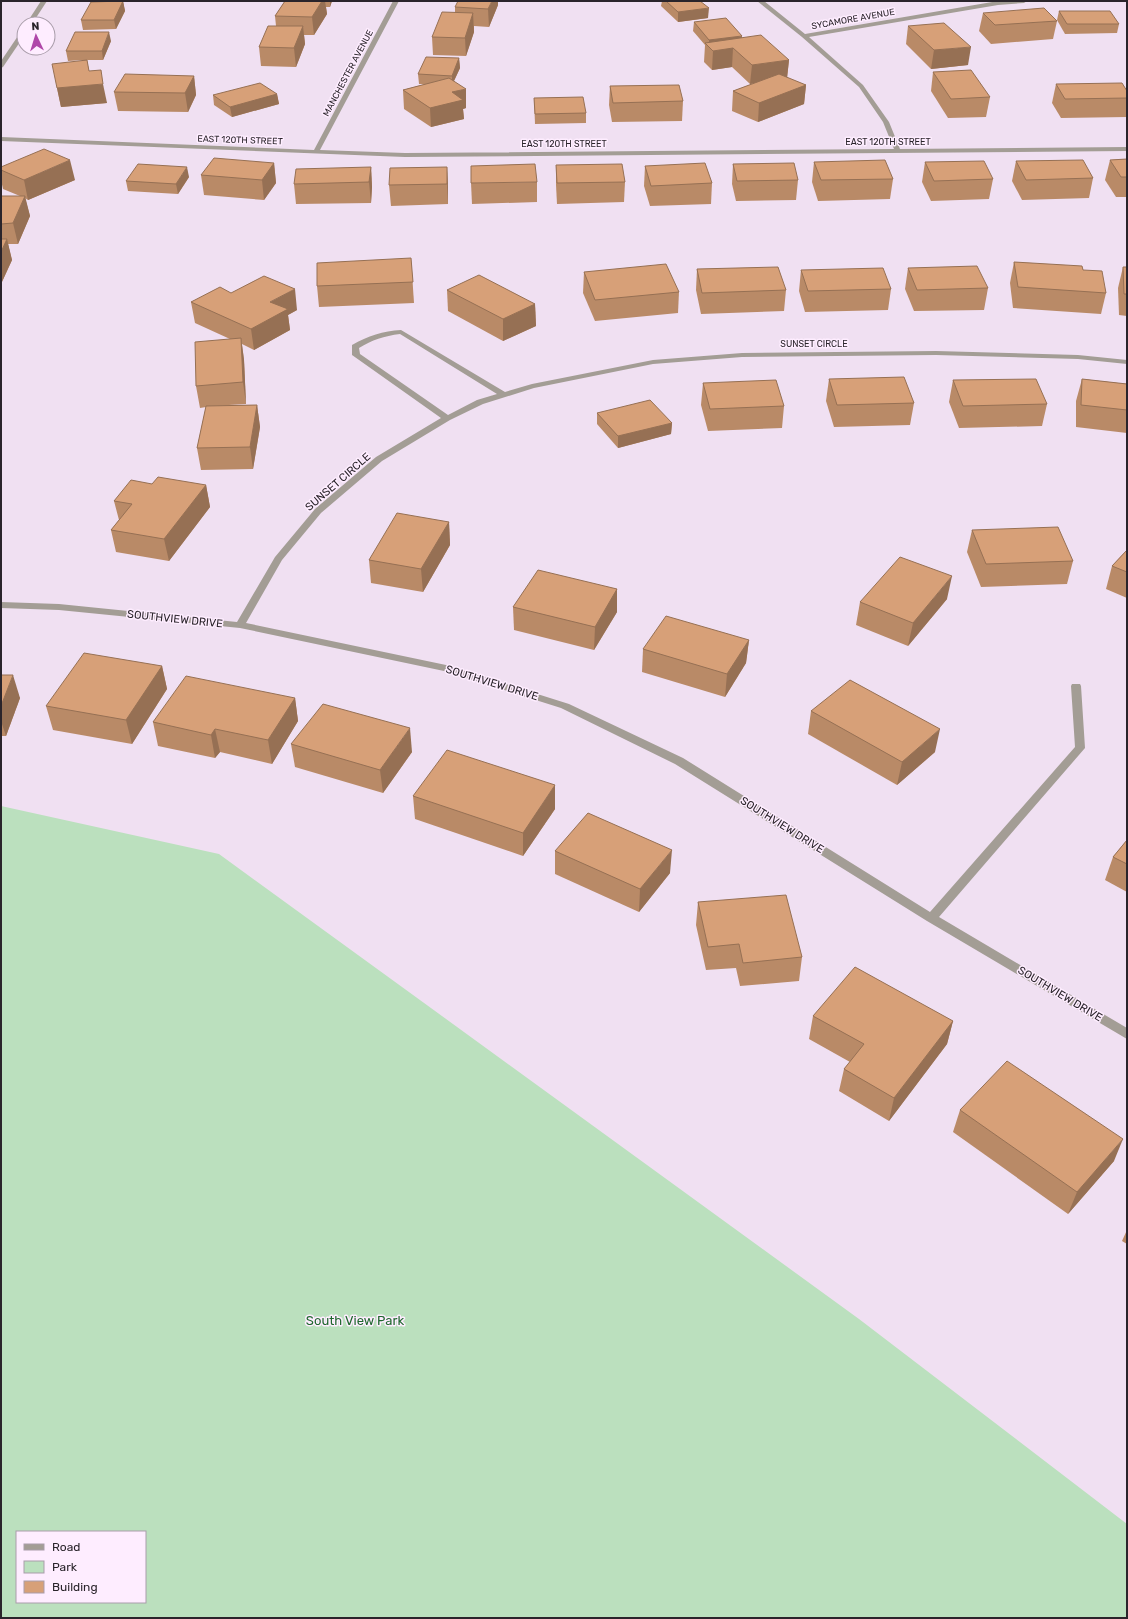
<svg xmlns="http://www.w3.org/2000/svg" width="1128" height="1619" viewBox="0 0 1128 1619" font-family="Rubik,sans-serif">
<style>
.green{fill:#bbe0be;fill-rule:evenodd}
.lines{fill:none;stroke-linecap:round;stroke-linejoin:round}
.minor{fill:#a39d95;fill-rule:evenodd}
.wall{fill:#b98a67}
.shaded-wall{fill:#967054}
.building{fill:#d7a078;stroke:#967054}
.labels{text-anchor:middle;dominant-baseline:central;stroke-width:3;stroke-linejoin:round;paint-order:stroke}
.far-street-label{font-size:9px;fill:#2a242b;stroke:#feedff}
.street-label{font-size:11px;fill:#2a242b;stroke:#feedff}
.near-park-label{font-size:13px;fill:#1f682e;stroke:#feedff}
</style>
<rect width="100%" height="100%" fill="#f0e0f2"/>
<path class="green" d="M1 806 219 854 859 1319 1127 1524V1618H1ZM17 1532H145V1602H17Z"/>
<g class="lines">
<g class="minor">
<polygon points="41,1 47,1 32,24 26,24"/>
<polygon points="393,1 399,1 320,150 405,153 894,149 883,122 859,87 802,37 757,1 764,1 805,34 998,1 1027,1 1024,3 998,5 809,37 863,85 889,122 900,149 1127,147 1127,151 405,157 1,141 1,137 314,150"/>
<polygon points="24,29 24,36 3,67 1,68 1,61 22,30"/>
<path d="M401 330 505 392 532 384 653 360 742 353 936 351 1078 355 1127 360V364L1078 359 936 355 742 357 653 364 534 388 483 404 450 420 382 461 321 513 282 560 246 623 446 665 569 704 683 758 930 912 1075 747 1071 686 1072 684H1080L1081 686 1085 748 939 917 1127 1028V1039L927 921 675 764 561 708 444 671 240 628 59 610 1 608V602L59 604 237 622 275 557 315 509 376 457 441 418 352 355V345C368 336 383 331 401 330ZM400 334 497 394 477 400 448 415 360 354 359 348C372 340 384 336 400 334Z"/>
</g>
</g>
<g class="wall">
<polygon points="123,1 125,11 116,29 83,30 81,20"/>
<polygon points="285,1 332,1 330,7 326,7 327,14 314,35 304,35 305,44 296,67 261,66 259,47 276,26 275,16"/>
<polygon points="662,1 700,1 708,18 678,22 661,6"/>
<polygon points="849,1 861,1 860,2"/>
<polygon points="498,5 489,27 474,26 474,32 466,56 433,55 432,37 455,13 455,7"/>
<polygon points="1059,11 1119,24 1117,33 1065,34 1057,20"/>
<polygon points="983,13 1057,21 1053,39 991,44 979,31"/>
<polygon points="694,22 742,38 789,60 787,78 806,85 804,104 758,122 732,111 733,91 756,83 750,84 732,67 712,70 704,62 705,45 693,31"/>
<polygon points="908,26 968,65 931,69 906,44"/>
<polygon points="111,41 103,60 87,60 89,71 107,103 61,107 57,88 83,60 68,61 66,51"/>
<polygon points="459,58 460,68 454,81 466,108 463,109 464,119 431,127 404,109 403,90 425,84 419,84 418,74"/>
<polygon points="933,72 990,97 986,117 948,118 931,91"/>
<polygon points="194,76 196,95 188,112 118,111 114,92"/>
<polygon points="1056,84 1127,91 1127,117 1061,118 1052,103"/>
<polygon points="610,86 683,101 682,121 612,122 609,105"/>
<polygon points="277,94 279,104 232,117 214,105 213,95"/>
<polygon points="534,98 586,113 586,123 535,124"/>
<polygon points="1127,159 1127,197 1116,197 1105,180 1110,160"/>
<polygon points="1016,161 1093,178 1089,198 1022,200 1012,181"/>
<polygon points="814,162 893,179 890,199 818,201 812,182"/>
<polygon points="925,162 993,179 989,199 931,201 922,182"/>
<polygon points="274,163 276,183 264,200 204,195 201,175"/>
<polygon points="733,164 798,180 796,200 736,201 732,184"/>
<polygon points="556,165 625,182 624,202 557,204 556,185"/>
<polygon points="645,166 712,183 711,204 650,206 644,186"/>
<polygon points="1,167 75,180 28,200 25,198 30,216 18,244 8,244 12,260 1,284 1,196 20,196 3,189 1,180"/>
<polygon points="371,167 372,187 371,203 296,204 294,184"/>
<polygon points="447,167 448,187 448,204 391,206 389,185"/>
<polygon points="189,177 178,194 128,191 126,181"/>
<polygon points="537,182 537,202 472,204 471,183"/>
<polygon points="411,258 414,303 319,307 317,286"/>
<polygon points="1014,262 1083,270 1106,293 1101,314 1013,308 1010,283"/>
<polygon points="1123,267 1127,267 1127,316 1119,315 1118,288"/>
<polygon points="908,268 988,288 984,310 914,311 905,289"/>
<polygon points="697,269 786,290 784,311 701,314 696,290"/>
<polygon points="801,270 891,289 888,310 805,312 799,291"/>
<polygon points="584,272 679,292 678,313 595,321 583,293"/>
<polygon points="447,290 535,304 536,326 503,341 448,311"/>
<polygon points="231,293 297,310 288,315 290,330 254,350 242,344 244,360 246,404 229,405 257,405 260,427 253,469 201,470 197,448 206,407 200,408 196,386 230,339 195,323 191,302"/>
<polygon points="829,379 914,403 910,425 834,427 826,401"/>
<polygon points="1082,379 1127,384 1127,433 1076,427 1076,401"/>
<polygon points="953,380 1047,404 1042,426 959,428 949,402"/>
<polygon points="703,383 784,406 782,428 708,431 701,405"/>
<polygon points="597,413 672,423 671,434 618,448 597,424"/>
<polygon points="152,484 206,485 210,507 169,561 116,552 111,530 119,520 114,501"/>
<polygon points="449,522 450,545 423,592 371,583 369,560"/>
<polygon points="972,530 1073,561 1067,584 981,587 967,552"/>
<polygon points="1127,550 1127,598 1106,589 1112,566"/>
<polygon points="617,589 617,612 594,650 514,630 513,607"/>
<polygon points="947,599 908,646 856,625 860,602"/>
<polygon points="749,640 746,663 725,697 642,672 643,649"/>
<polygon points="162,666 167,689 132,744 53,730 46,706"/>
<polygon points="1,675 20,698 6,736 1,736"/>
<polygon points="295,698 298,721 272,764 220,752 215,758 158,746 153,722"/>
<polygon points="811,711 935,752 897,785 808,734"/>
<polygon points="291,744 412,752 383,793 295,767"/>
<polygon points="413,796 555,809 523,856 415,819"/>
<polygon points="1127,840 1127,892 1105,880 1113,857"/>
<polygon points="555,851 670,873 639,912 555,874"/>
<polygon points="698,902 802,957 799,981 740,986 736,968 706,970 696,925"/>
<polygon points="813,1016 953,1021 947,1044 889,1121 839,1091 844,1069 850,1062 809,1039"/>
<polygon points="960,1110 1114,1161 1068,1214 953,1132"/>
<polygon points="1127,1230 1127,1244 1122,1241"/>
</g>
<g class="shaded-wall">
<polygon points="123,1 125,11 116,29 114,20"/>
<polygon points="322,1 325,1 327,14 314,35 312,17"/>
<polygon points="330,1 332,1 330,7"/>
<polygon points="492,1 498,1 498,5 489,27 488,9"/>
<polygon points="709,8 708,18 678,22 678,12"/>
<polygon points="473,13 474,32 466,56 465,38"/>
<polygon points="303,26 305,44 296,67 294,48"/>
<polygon points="109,32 111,41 103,60 102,51"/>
<polygon points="742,36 742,46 709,47 709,40"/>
<polygon points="971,47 968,65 931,69 934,50"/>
<polygon points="733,48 732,67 712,70 713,51"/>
<polygon points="459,58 460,68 452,85 452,76"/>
<polygon points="789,60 787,78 750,84 752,65"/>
<polygon points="194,76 196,95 188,112 185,93"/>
<polygon points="103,84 107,103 61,107 57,88"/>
<polygon points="806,85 804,104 758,122 759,103"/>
<polygon points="466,89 466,108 463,109 464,119 431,127 430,108 452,92"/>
<polygon points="277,94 279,104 232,117 230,107"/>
<polygon points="70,160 75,180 28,200 24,180"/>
<polygon points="274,163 276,183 264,200 262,180"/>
<polygon points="187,167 189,177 178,194 176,184"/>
<polygon points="371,167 372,187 371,203 369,182"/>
<polygon points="447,167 448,187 448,204 447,184"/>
<polygon points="25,196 30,216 18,244 13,223"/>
<polygon points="7,239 12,260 1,284 1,252"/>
<polygon points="295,289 297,310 288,315 290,330 254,350 251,329 270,302"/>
<polygon points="535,304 536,326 503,341 503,319"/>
<polygon points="241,338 244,360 246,404 243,382"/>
<polygon points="257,405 260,427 253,469 250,447"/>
<polygon points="672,423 671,434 618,448 618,436"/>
<polygon points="206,485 210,507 169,561 164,539"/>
<polygon points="449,522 450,545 423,592 421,569"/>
<polygon points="952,576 947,599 908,646 913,623"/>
<polygon points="617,589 617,612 594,650 595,627"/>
<polygon points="749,640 746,663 725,697 727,674"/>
<polygon points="162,666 167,689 132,744 126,720"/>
<polygon points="13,675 20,698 6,736 1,721 1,706"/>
<polygon points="295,698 298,721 272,764 268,740"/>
<polygon points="410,728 412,752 383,793 380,770"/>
<polygon points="215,729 220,752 215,758 211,735"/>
<polygon points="940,729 935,752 897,785 902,762"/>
<polygon points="555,785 555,809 523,856 523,833"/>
<polygon points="672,850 670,873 639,912 640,889"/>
<polygon points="953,1021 947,1044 889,1121 894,1098"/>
<polygon points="1123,1139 1114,1161 1068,1214 1077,1192"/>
</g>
<g class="building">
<polygon points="123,1 114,20 81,20 91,2"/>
<polygon points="285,1 322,1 312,17 275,16"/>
<polygon points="458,1 492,1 488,9 455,7"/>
<polygon points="666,1 700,1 709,8 678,12"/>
<polygon points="1044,8 1057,21 995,25 983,13"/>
<polygon points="1059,11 1110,11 1119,24 1067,24"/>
<polygon points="442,12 473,13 465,38 432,37"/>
<polygon points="726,18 742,36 709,40 694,22"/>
<polygon points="944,23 971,47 934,50 908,26"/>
<polygon points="268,26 303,26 294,48 259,47"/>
<polygon points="75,32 109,32 102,51 66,51"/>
<polygon points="761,35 789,60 752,65 733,48 713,51 705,43"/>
<polygon points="426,57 459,58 452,76 418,74"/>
<polygon points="87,60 89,71 101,70 103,84 57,88 52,64"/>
<polygon points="971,70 990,97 951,99 933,72"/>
<polygon points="125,74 194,76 185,93 114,92"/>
<polygon points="779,74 806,85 759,103 733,91"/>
<polygon points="449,78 466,89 452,92 463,100 430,108 403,90"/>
<polygon points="260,83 277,94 230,107 213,95"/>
<polygon points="1122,83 1127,91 1127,98 1065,99 1056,84"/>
<polygon points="679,85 683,101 613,103 610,86"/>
<polygon points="583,97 586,113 535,114 534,98"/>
<polygon points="44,149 70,160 24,180 1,170 1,167"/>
<polygon points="214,158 274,163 262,180 201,175"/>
<polygon points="1127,159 1127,177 1121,177 1110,160"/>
<polygon points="885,160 893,179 821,180 814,162"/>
<polygon points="1083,160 1093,178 1026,180 1016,161"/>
<polygon points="984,161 993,179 934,181 925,162"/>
<polygon points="705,163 712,183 651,186 645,166"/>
<polygon points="794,163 798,180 737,181 733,164"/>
<polygon points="138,164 187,167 176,184 126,181"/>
<polygon points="535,164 537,182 471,183 471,166"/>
<polygon points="622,164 625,182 557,183 556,165"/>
<polygon points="371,167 369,182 294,184 296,169"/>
<polygon points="447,167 447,184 389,185 390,168"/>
<polygon points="1,196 25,196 13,223 1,224"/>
<polygon points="1,239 7,239 1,252"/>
<polygon points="411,258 413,282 317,286 317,263"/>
<polygon points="1014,262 1082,266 1083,270 1102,271 1106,293 1018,287"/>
<polygon points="666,264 679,292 595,300 584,272"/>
<polygon points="977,266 988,288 917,290 908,268"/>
<polygon points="778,267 786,290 702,293 697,269"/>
<polygon points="1123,267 1127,267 1127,294 1124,294"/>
<polygon points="883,268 891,289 808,291 801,270"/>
<polygon points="479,275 535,304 503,319 447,290"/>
<polygon points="264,276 295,289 270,302 288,309 251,329 191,302 220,287 231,293"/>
<polygon points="241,338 243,382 196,386 195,342"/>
<polygon points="904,377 914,403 837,405 829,379"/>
<polygon points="1036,379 1047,404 963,406 953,380"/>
<polygon points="1082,379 1127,384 1127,410 1081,405"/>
<polygon points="776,380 784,406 710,409 703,383"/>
<polygon points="650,400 672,423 618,436 597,413"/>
<polygon points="257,405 250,447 197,448 206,406"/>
<polygon points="158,477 206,485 164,539 111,530 132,504 114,501 131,480 152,484"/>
<polygon points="397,513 449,522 421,569 369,560"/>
<polygon points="1058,527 1073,561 986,564 972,530"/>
<polygon points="1127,550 1127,572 1112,566"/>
<polygon points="900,557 952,576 913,623 860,602"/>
<polygon points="538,570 617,589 595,627 513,607"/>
<polygon points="666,616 749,640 727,674 643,649"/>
<polygon points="84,653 162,666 126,720 46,706"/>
<polygon points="1,675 13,675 1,706"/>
<polygon points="186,676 295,698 268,740 215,729 211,735 153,722"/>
<polygon points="850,680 940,729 902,762 811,711"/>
<polygon points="323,704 410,728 380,770 291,744"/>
<polygon points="447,750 555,785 523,833 413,796"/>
<polygon points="588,813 672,850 640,889 555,851"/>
<polygon points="1127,840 1127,864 1113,857"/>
<polygon points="786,895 802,957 743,963 739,944 708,947 698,902"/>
<polygon points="855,967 953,1021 894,1098 844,1069 864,1044 813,1016"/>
<polygon points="1007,1061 1123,1139 1077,1192 960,1110"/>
</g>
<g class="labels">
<g class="far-street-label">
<text transform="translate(853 19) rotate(-10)">SYCAMORE AVENUE</text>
<text transform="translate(348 73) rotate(-62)">MANCHESTER AVENUE</text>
<text transform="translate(240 140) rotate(2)">EAST 120TH STREET</text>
<text x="888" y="142">EAST 120TH STREET</text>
<text x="564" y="144">EAST 120TH STREET</text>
<text x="814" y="344">SUNSET CIRCLE</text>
</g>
<g class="street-label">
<text transform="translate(338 482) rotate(-41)">SUNSET CIRCLE</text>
<text transform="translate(175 619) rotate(6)">SOUTHVIEW DRIVE</text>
<text transform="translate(492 683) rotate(17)">SOUTHVIEW DRIVE</text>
<text transform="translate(782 825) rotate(32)">SOUTHVIEW DRIVE</text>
<text transform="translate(1060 994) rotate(31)">SOUTHVIEW DRIVE</text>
</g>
<g class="near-park-label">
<text x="355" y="1320">South View Park</text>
</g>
</g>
<rect width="1128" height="1619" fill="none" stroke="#2a242b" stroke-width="4"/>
<rect x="16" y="1531" width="130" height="72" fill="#feedff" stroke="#a99daa"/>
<rect x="24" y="1544" width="20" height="6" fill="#a39d95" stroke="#a99daa"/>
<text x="52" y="1551" font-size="12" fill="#2a242b">Road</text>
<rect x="24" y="1561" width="20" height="12" fill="#bbe0be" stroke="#a99daa"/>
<text x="52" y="1571" font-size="12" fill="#2a242b">Park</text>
<rect x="24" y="1581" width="20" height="12" fill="#d7a078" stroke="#a99daa"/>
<text x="52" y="1591" font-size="12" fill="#2a242b">Building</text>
<g transform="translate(36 36) rotate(356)"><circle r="19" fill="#feedff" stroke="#a99daa"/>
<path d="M0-3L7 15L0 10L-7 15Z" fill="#af47a9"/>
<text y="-6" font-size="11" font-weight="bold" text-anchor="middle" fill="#2a242b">N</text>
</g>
</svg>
